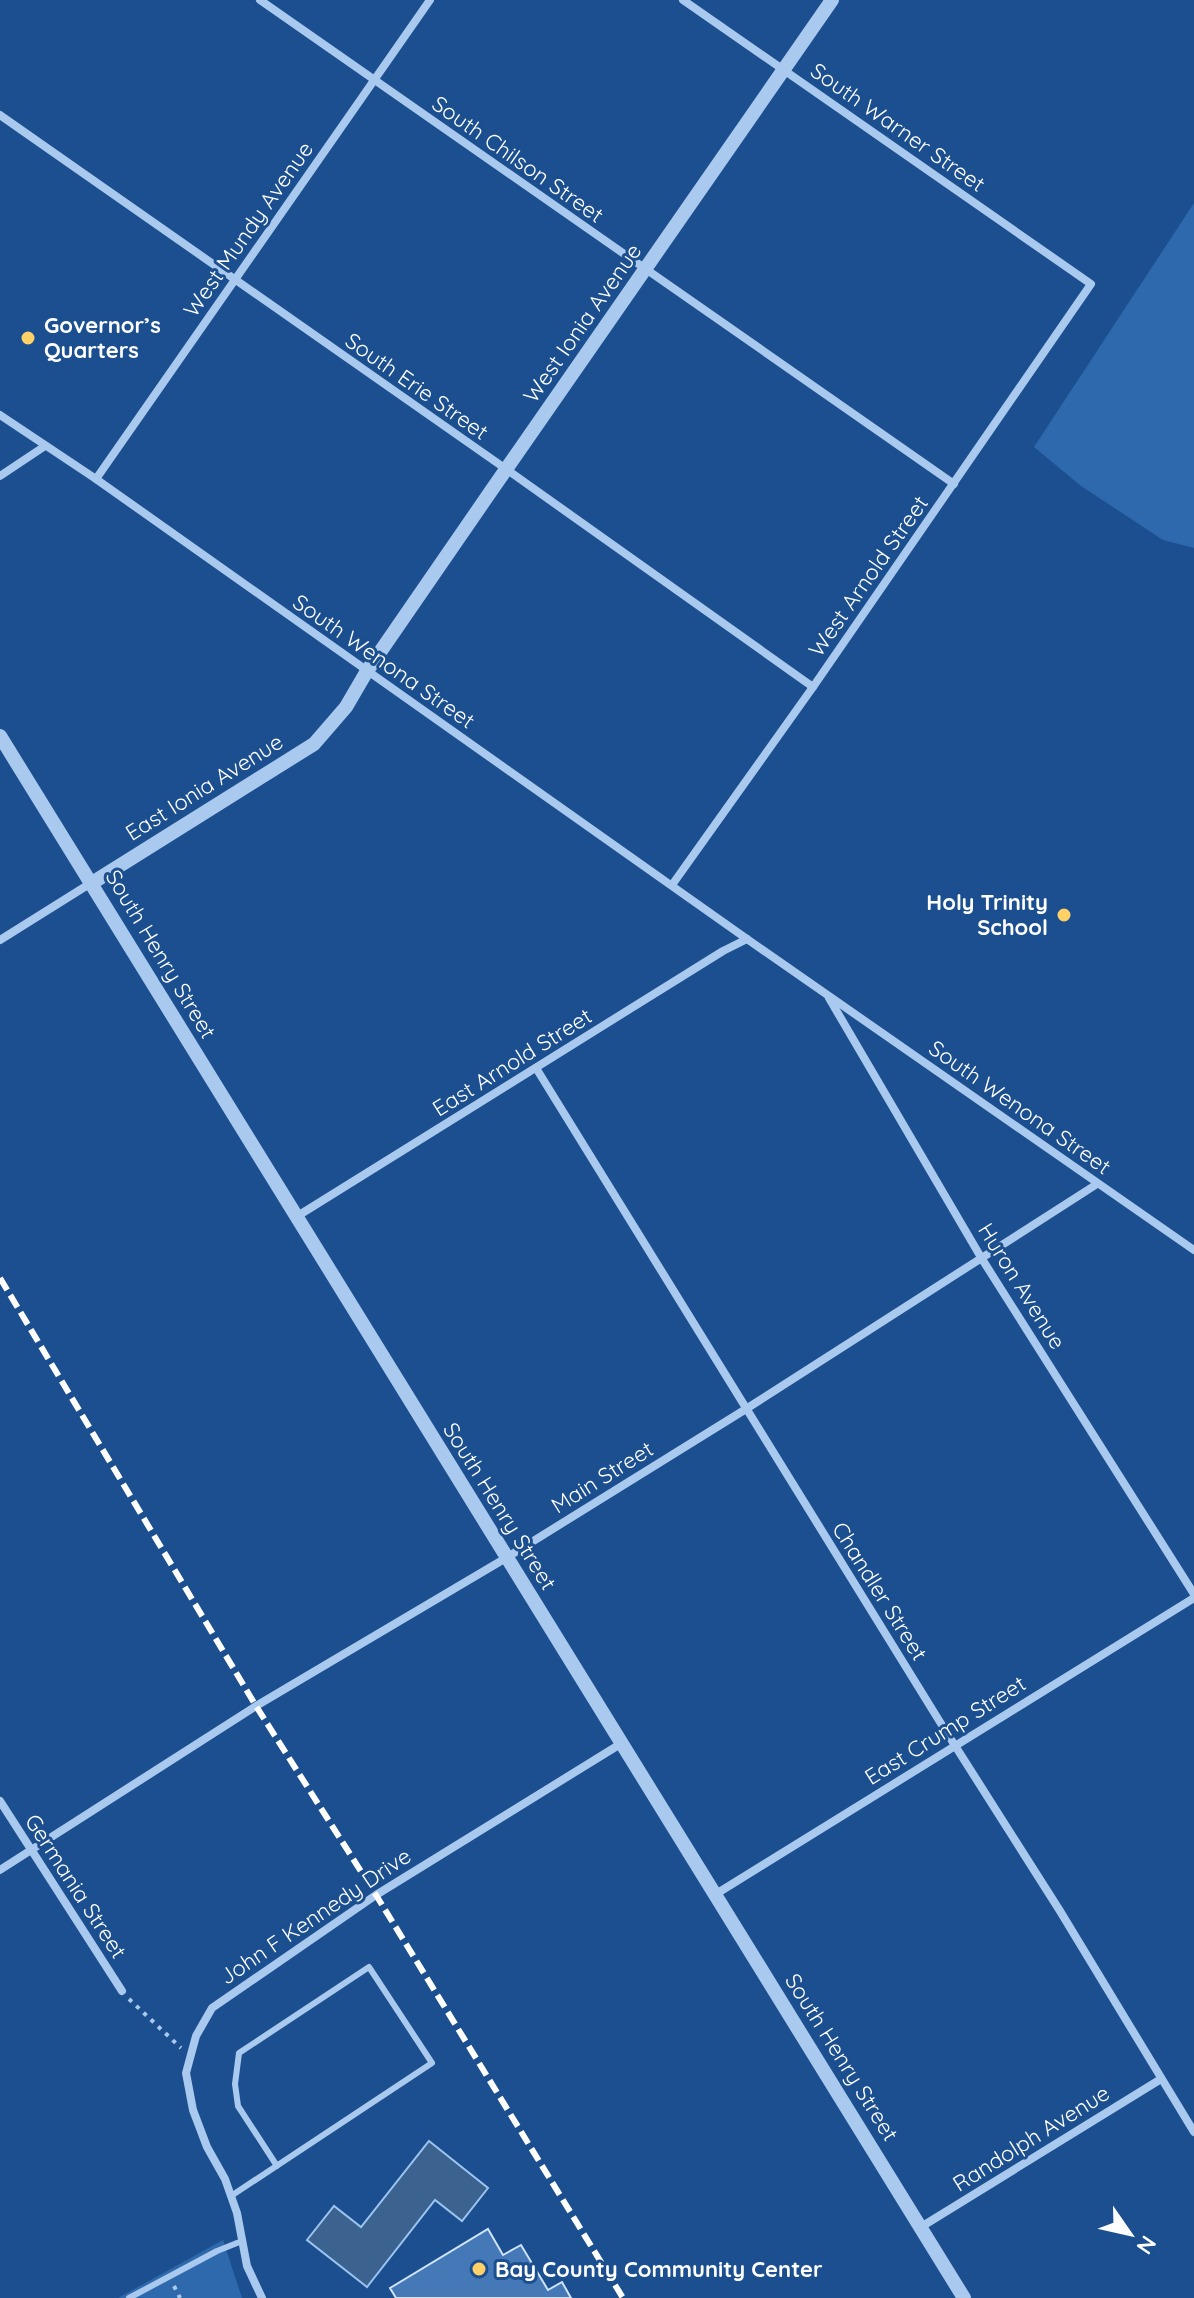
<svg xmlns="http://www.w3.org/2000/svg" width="1194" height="2298" viewBox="0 0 1194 2298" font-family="Quicksand,sans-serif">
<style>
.green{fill:#2e69ad}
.water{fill:#3c6290;stroke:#9cc4f0;stroke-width:2}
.building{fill:#4478b7;stroke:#cfe3fa;stroke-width:2}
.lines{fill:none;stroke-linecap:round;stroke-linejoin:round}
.path{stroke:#a9c9ee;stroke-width:4;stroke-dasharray:4 6;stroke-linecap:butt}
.service{stroke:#a9c9ee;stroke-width:6}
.minor{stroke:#a9c9ee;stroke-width:8}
.tertiary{stroke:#a9c9ee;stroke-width:14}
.rail{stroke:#fff;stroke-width:6;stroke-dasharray:14 6;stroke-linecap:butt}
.poi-dot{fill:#ffd166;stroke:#1b4f8f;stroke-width:3}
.labels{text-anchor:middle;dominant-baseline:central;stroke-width:6;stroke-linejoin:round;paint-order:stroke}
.street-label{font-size:22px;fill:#fff;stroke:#1b4f8f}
.poi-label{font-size:22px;font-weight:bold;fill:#fff;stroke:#1b4f8f;text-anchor:start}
</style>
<rect width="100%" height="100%" fill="#1b4f8f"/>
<g class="green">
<polygon points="1194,203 1194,548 1163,540 1081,486 1034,447"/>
<polygon points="223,2240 242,2298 118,2298"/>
</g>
<polygon class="water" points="429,2141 488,2188 462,2221 435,2200 367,2287 307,2240 334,2206 361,2227"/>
<polygon class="building" points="488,2229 503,2255 521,2245 548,2290 562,2282 571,2298 396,2298 390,2288"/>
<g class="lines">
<g class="path">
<polyline points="129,1999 181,2048"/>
<polyline points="174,2286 180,2298"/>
</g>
<g class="service">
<polyline points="231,2196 432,2063 369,1967 239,2053 235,2084 238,2106 277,2166"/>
<polyline points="129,2298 217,2251 242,2241"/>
</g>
<g class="minor">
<polyline points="260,0 954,484"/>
<polyline points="0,115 506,469 813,687"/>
<polyline points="0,415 96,479 747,939 1194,1250"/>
<polyline points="0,476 45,446"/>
<polyline points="96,479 430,0"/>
<polyline points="672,885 813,687 1091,284 683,0"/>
<polyline points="0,940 91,883"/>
<polyline points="829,998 982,1259 1194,1594"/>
<polyline points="536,1068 940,1722 1060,1911 1194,2132"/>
<polyline points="296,1217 723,951 747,939"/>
<polyline points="0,1801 122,1991"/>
<polyline points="0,1870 256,1706 506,1558 746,1409 1097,1184"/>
<polyline points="716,1894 1194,1598"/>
<polyline points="921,2227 1161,2079"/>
<polyline points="262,2298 247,2266 237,2213 225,2179 207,2147 193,2110 186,2073 196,2036 212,2008 376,1895 622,1743"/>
</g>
<g class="tertiary">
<polyline points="0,736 964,2298"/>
<polyline points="92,883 314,744 346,707 367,671 491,491 832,0"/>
</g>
<polyline class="rail" points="0,1278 256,1706 376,1895 623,2298"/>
</g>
<g class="poi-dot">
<circle cx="28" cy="338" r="8"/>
<circle cx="1064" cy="915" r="8"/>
<circle cx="479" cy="2269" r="8"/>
</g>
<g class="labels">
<g class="street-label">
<text transform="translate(898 127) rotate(35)">South Warner Street</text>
<text transform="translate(518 159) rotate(35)">South Chilson Street</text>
<text transform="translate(248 229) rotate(-55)">West Mundy Avenue</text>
<text transform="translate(582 323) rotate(-55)">West Ionia Avenue</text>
<text transform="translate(417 386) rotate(35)">South Erie Street</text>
<text transform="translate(868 576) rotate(-55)">West Arnold Street</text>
<text transform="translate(384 661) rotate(35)">South Wenona Street</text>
<text transform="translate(204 787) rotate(-32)">East Ionia Avenue</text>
<text transform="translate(161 954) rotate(59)">South Henry Street</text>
<text transform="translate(512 1062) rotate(-32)">East Arnold Street</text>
<text transform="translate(1020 1107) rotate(35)">South Wenona Street</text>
<text transform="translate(1022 1286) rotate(58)">Huron Avenue</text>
<text transform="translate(602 1477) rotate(-32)">Main Street</text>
<text transform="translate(500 1506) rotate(58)">South Henry Street</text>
<text transform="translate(880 1591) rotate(58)">Chandler Street</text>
<text transform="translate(945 1730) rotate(-32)">East Crump Street</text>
<text transform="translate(76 1886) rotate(57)">Germania Street</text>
<text transform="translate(315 1916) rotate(-34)">John F Kennedy Drive</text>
<text transform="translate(842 2057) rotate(58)">South Henry Street</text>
<text transform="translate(1031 2138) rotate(-32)">Randolph Avenue</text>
</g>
<g class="poi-label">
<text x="44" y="325">Governor’s<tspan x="44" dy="25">Quarters</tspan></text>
<text x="1048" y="902" text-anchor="end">Holy Trinity<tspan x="1048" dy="25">School</tspan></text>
<text x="495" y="2269">Bay County Community Center</text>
</g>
</g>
<g transform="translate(1130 2234) rotate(124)" stroke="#1b4f8f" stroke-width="6" paint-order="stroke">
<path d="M0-6L14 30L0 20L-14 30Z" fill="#ffffff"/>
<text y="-12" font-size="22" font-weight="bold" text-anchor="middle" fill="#ffffff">N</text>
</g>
</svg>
